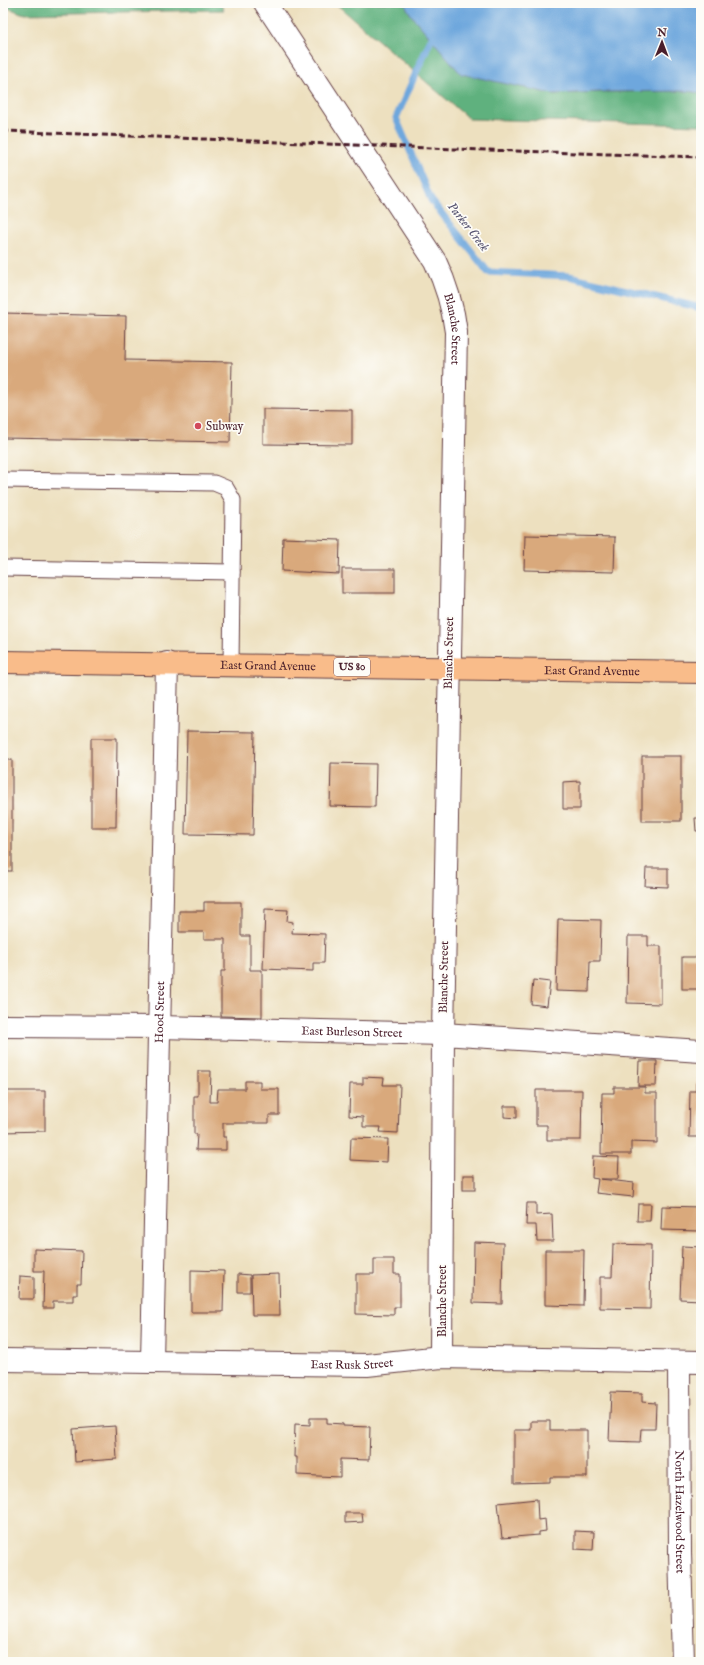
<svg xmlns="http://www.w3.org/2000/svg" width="704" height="1665" viewBox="0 0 704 1665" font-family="'IM FELL English',serif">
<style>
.forest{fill:#5fb17e;stroke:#546854}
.water{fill:#6ea7dd;stroke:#5c6384}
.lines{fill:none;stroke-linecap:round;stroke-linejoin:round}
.stream{stroke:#6ea7dd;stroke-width:7}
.building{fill:#d9a97b}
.service-casing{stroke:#623c41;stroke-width:17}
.minor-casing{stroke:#623c41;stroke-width:24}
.trunk-casing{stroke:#623c41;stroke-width:24}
.service{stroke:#fff;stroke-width:15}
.minor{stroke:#fff;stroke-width:22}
.trunk{stroke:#f9bc8a;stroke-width:22}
.rail{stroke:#4a1f2b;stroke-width:3;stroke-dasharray:6 3;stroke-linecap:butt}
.poi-dot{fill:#d1495b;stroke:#fdfcf7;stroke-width:1.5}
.labels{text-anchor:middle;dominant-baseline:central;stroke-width:3.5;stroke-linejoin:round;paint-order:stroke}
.shield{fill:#fdfcf7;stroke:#806168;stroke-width:1}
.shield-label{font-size:11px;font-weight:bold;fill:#4a1f2b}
.street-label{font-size:12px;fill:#4a1f2b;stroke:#fdfcf7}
.poi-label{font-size:12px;fill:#4a1f2b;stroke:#fdfcf7;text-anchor:start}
.water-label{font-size:13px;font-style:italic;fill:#585572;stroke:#fdfcf7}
</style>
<rect width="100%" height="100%" fill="#fdfcf7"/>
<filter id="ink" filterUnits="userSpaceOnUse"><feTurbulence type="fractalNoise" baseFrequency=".025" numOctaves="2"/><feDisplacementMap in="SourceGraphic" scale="8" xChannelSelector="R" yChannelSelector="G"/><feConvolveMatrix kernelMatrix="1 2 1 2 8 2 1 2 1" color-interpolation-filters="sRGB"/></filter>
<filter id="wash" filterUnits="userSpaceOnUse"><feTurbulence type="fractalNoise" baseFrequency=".012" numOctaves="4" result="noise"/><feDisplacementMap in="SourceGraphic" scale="16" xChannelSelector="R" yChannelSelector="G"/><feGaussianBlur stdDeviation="0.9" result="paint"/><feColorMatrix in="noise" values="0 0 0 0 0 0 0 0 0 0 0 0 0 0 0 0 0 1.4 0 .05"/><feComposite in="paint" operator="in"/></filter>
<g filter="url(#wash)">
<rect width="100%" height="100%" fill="#ede0bf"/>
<g class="forest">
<polygon points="3,3 220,3 224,10 24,14 3,6"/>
<polygon points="335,3 404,3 411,15 553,94 600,92 686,91 701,93 701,125 469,119"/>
</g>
<polygon class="water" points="404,3 701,3 701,93 686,91 600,92 553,94 461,74 411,15"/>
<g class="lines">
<polyline class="stream" points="437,32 431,39 396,118 431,200 488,272 569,276 701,308"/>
</g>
<g id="blocks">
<g class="building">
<polygon points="3,313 126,316 125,360 232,362 230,442 3,438"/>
<polygon points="263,409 352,410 352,445 263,444"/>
<polygon points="525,535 615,537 614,572 524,570"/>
<polygon points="283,538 340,540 339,574 282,571"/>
<rect x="342" y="569" width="53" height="24"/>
<polygon points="187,731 255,732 253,835 185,834"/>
<polygon points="91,738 117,738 116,827 91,827"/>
<rect x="642" y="756" width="39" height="65"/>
<rect x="3" y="760" width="9" height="111"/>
<polygon points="331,763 376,764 375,807 330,806"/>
<polygon points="580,781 580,809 563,809 563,782"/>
<polygon points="695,818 701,818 701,831 696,831"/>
<polygon points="646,868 668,868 668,887 645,886"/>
<polygon points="204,902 241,902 241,936 250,936 250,970 262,970 262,1017 221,1016 221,971 225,971 225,939 204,939 204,932 179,932 179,911 204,911"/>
<polygon points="265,909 288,910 287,921 293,922 292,933 325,934 324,963 313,963 313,971 263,969"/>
<polygon points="558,919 601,920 600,961 590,961 589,992 556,991"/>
<polygon points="628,936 648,936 648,946 661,946 661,1004 627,1003"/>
<rect x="682" y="957" width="19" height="32"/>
<polygon points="533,980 550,982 547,1006 531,1004"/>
<polygon points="639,1061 657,1061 656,1086 638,1086"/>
<polygon points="198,1071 211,1071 210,1102 217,1102 218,1089 245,1089 245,1081 260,1081 260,1089 279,1089 279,1115 269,1115 269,1123 223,1123 223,1137 226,1137 226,1150 196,1150 197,1134 194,1134 194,1096 198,1096"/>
<polygon points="363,1077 384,1078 383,1085 400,1085 398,1133 380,1132 381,1127 363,1127 363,1117 349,1116 350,1084 363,1084"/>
<polygon points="696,1083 701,1083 701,1137 689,1137 690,1091 696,1091"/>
<polygon points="614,1087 645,1087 645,1093 657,1093 657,1143 631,1142 631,1154 601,1154 602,1093 614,1093"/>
<polygon points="536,1090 582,1090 581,1140 547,1140 547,1125 536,1125"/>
<polygon points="3,1091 45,1091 45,1131 3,1132"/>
<polygon points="504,1106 517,1106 517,1118 504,1117"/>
<polygon points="351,1138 388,1139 387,1162 350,1160"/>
<polygon points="593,1156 619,1157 618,1179 600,1179 634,1183 633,1197 596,1193 598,1179 592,1178"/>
<rect x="463" y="1175" width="12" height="15"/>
<polygon points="527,1203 536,1203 536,1215 552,1214 553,1241 537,1241 536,1225 526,1225"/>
<polygon points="638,1204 651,1204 650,1221 637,1221"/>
<polygon points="662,1206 700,1207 700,1231 661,1230"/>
<polygon points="474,1242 503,1243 502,1304 473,1303"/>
<polygon points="613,1244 651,1245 650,1309 600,1308 600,1277 612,1277"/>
<polygon points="682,1246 701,1247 701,1300 680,1299"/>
<polygon points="34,1249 82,1251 81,1284 77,1284 77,1295 73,1295 73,1301 53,1301 53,1308 43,1308 44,1271 34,1271"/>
<polygon points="545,1250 584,1250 583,1306 545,1305"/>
<polygon points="374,1259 394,1259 394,1274 400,1274 400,1307 394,1307 394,1315 356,1314 356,1274 374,1274"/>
<polygon points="191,1270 224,1271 223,1312 191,1312"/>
<polygon points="238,1274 250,1275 250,1292 238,1292"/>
<polygon points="279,1274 280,1315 252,1315 251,1275"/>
<polygon points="20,1276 34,1277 34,1299 19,1299"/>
<polygon points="611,1392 642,1393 642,1402 656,1403 655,1429 641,1429 640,1442 609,1441"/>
<polygon points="310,1418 327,1418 327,1423 343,1424 343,1426 370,1427 369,1460 340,1459 340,1477 297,1475 297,1457 294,1457 295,1424 310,1425"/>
<polygon points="531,1421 550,1421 550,1430 587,1430 587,1477 550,1477 550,1482 514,1483 514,1430 531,1430"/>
<polygon points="115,1426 117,1459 75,1462 73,1429"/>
<polygon points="537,1499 538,1520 545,1519 546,1531 539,1532 539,1535 502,1538 498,1503"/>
<polygon points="345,1513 362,1513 363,1522 345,1523"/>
<polygon points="575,1531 594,1532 593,1550 575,1549"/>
</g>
</g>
</g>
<g filter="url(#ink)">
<use href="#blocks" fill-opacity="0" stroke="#623c41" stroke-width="1"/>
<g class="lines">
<defs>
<g id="service">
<polyline points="3,480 214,483 226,488 233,500 231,665"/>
<polyline points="3,568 232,572"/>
</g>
<g id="minor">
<path id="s1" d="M265 3 435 261C446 284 453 307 456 332L443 1034 441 1357"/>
<path id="s2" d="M3 1026 159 1027 443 1034 701 1051"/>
<path id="s3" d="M3 1360 367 1365 441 1357 701 1362"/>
<path id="s4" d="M152 1361 167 663"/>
<path id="s5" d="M679 1362 680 1552 683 1662"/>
</g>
<g id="trunk">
<path id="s6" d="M3 662C236 664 468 670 701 672"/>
</g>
</defs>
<use href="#service" class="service-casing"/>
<use href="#minor" class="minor-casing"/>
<use href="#trunk" class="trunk-casing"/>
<use href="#service" class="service"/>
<use href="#minor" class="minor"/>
<use href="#trunk" class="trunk"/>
<polyline class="rail" points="3,131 455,149 701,157"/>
</g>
</g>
<circle class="poi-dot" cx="198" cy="426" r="4"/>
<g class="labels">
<rect class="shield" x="334" y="658" width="36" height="18" rx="3"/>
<g class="shield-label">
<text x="352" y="667">US 80</text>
</g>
<g class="street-label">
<text stroke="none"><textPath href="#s1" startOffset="380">Blanche Street</textPath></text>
<text transform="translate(449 653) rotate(-89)">Blanche Street</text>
<text stroke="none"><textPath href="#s6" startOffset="265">East Grand Avenue</textPath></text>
<text stroke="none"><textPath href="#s6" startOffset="589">East Grand Avenue</textPath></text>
<text transform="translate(444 977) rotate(-89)">Blanche Street</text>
<text stroke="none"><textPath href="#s4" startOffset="349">Hood Street</textPath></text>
<text stroke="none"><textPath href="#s2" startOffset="349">East Burleson Street</textPath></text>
<text transform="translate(442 1301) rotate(-90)">Blanche Street</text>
<text stroke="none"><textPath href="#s3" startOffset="349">East Rusk Street</textPath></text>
<text stroke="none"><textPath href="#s5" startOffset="150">North Hazelwood Street</textPath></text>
</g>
<g class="poi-label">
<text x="206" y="426">Subway</text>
</g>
<g class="water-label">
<text transform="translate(468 227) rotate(52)">Parker Creek</text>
</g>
</g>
<rect width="704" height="1665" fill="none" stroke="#fdfcf7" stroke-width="16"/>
<g transform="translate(662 42) rotate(1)" stroke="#fdfcf7" stroke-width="3" paint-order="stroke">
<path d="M0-3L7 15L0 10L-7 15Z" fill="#4a1f2b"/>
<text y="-6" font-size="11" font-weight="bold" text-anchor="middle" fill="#4a1f2b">N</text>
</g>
</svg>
